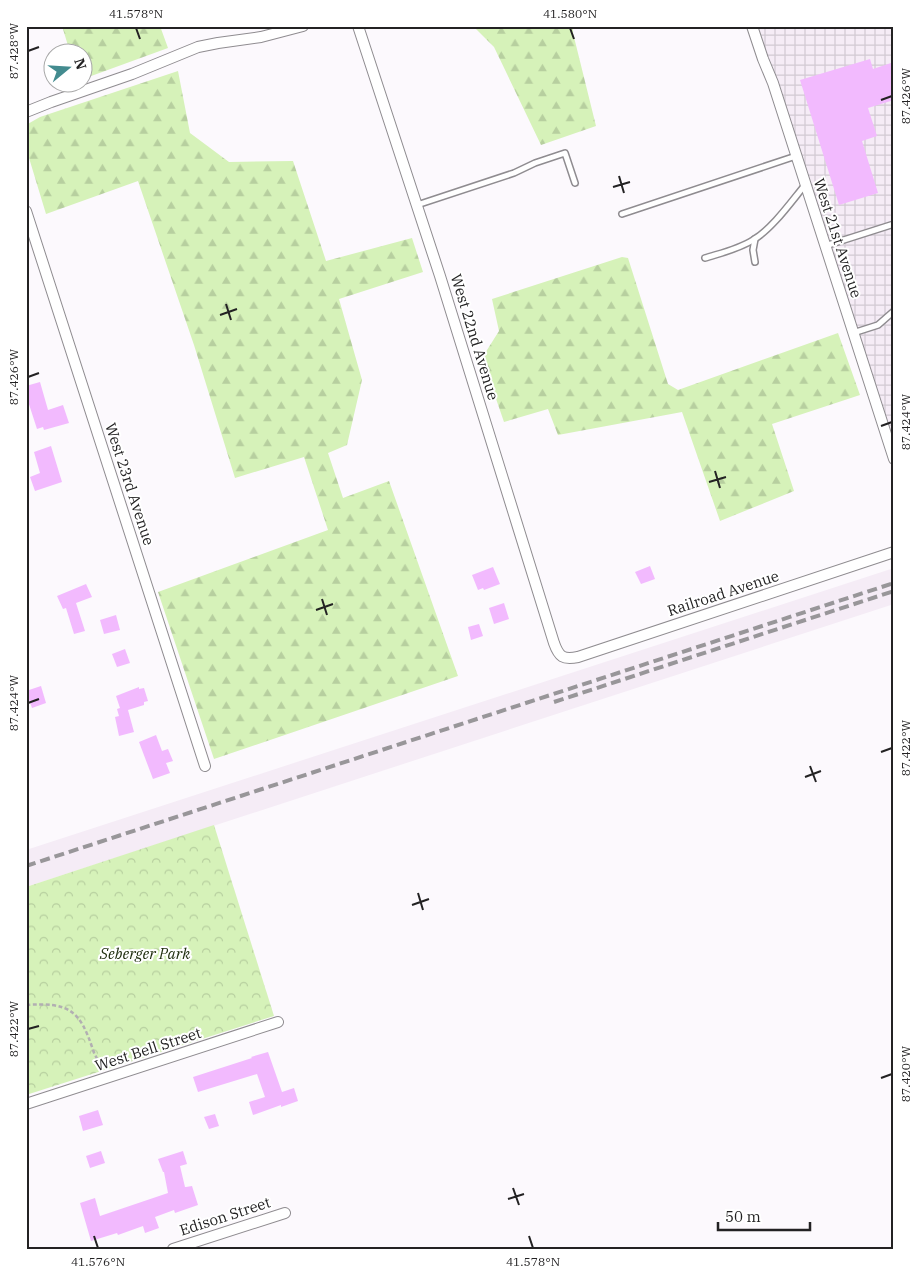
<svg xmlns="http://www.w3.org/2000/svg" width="920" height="1275" viewBox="0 0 920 1275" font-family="'IBM Plex Serif',serif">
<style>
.industrial{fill:url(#industrial-grid)}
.built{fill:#f5ecf6}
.forest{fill:url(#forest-firs)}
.park{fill:url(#park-crowns)}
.building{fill:#f2bafe}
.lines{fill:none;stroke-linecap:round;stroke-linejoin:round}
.lane-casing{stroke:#8f8c90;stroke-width:8}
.street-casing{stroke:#8f8c90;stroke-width:12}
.path{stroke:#b2afb2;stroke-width:2.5;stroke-dasharray:4 2.5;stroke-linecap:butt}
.lane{stroke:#fff;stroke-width:5}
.street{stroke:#fff;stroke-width:10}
.rail{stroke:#989699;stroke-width:4;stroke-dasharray:10 5;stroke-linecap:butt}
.ticks{fill:none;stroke:#232223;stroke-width:2}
.labels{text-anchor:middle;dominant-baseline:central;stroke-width:4;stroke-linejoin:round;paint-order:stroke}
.street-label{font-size:15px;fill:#232223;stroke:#fff}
.park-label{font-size:15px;font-style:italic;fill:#202f0f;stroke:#fff}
.neatline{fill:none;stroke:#232223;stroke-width:2}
.ticks-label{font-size:12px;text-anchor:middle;fill:#232223}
</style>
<defs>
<pattern id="industrial-grid" width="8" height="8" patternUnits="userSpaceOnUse" patternTransform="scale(1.25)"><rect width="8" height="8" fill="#f5ecf6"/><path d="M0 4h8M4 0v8" fill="none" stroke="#d2cad3"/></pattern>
<pattern id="forest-firs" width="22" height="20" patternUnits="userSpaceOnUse" patternTransform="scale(1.25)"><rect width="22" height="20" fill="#d6f2b9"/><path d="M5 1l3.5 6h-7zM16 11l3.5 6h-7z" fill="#b7cf9f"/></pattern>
<pattern id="park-crowns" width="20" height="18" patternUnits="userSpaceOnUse" patternTransform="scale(1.25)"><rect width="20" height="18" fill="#d6f2b9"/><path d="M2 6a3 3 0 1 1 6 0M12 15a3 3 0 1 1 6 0" fill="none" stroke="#b7cf9f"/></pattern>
</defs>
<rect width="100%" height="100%" fill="#fcf9fd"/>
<polygon class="industrial" points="757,26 894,26 894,443"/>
<polygon class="built" points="894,568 894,604 26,887 26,850"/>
<g class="forest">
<polygon points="62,26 160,26 168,48 83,79 82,52 70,52"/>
<polygon points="473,26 573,26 573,33 596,126 541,145 494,47"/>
<polygon points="178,71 190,133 229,162 293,161 326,261 412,238 423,272 339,299 362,380 347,445 328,453 343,498 389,481 458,676 214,759 158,592 328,530 304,457 235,478 194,345 138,181 46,214 26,148 26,125 40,117"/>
<polygon points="622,257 628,258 668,384 678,390 838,333 860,395 772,424 794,491 720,521 682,412 558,435 548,409 504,422 482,358 499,331 492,299"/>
</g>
<polygon class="park" points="214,825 274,1016 26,1095 26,887"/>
<g class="building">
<polygon points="870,59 873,69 894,62 894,100 868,108 877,136 862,141 878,193 839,205 800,80"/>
<polygon points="40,382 48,410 63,405 69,423 44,430 43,427 37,429 26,395 26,386"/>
<polygon points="51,446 62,482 35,491 30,477 40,473 34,452"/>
<polygon points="650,566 655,579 641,584 635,572"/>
<polygon points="493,567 500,584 484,590 483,588 478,590 472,575"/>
<polygon points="86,584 92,597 76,603 85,631 74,634 66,608 63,609 57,596"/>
<polygon points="504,603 509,619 494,624 489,608"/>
<polygon points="116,615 120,630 104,634 100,620"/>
<polygon points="479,624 483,636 471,640 468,627"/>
<polygon points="125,649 130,663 117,667 112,654"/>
<polygon points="41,686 46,703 32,708 26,691"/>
<polygon points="139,687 139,689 144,688 148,701 144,702 144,705 128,710 134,732 119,736 115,717 119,716 117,709 120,708 116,696"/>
<polygon points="156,735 162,751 168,749 173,761 166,763 170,773 153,779 139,742"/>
<polygon points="268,1052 282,1092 294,1088 298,1101 281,1107 281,1105 253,1115 249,1102 265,1097 257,1074 198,1092 193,1077 252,1058 251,1057"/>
<polygon points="98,1110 103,1125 83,1131 79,1116"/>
<polygon points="215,1114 219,1126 209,1129 204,1117"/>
<polygon points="101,1151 105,1163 90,1168 86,1156"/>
<polygon points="183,1151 187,1164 180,1166 185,1187 186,1187 192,1186 198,1205 175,1213 174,1210 155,1217 159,1228 145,1233 143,1226 118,1235 117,1233 91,1241 80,1203 95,1198 100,1216 168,1193 164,1172 163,1172 158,1159"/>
</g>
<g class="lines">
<defs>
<g id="lane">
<polyline points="417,205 514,173 535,163 565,153 575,183"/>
<polyline points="622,214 796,156"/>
<polyline points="755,239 753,250 755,262"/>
<polyline points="825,246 894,224"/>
<path d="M705 258C721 253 739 249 753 240 772 229 791 202 805 185"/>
<polyline points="853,333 878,325 894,311"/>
</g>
<g id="street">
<path d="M358 26 440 276 554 643C559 657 563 660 578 657L894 552"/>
<polyline points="752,26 763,59 773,83 894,459"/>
<polyline points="26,112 51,102 132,74 198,47 218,43 261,37 303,26"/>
<polyline points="26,211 205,766"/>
<polyline points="26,1104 278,1022"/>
<polyline points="173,1249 285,1213"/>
</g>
</defs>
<use href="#lane" class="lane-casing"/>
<use href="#street" class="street-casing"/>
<path class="path" d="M26 1005C69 1002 80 1010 93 1050 95 1056 99 1061 101 1068"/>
<use href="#lane" class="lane"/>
<use href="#street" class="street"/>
<g class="rail">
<polyline points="554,702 894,591"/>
<polyline points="26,866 894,583"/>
</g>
</g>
<path class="ticks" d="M136 28 140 39M570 28 574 39M28 51 39 47M881 100 892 96M619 176 624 193M613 187 630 182M226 304 231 320M220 315 237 309M28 377 39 373M881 426 892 422M715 471 720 488M709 482 726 477M322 599 327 615M316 610 333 604M28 703 39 699M881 752 892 748M810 766 816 782M805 777 821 771M418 893 423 910M412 905 429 899M28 1029 39 1026M881 1078 892 1074M513 1188 519 1205M508 1199 524 1194M94 1236 98 1248M529 1236 533 1248"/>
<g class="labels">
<g class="street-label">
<text transform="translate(838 238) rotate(72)">West 21st Avenue</text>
<text transform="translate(475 337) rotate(73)">West 22nd Avenue</text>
<text transform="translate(130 484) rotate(72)">West 23rd Avenue</text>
<text transform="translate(723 593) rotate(-18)">Railroad Avenue</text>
<text transform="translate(148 1049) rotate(-18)">West Bell Street</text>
<text transform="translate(225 1216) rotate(-18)">Edison Street</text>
</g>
<g class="park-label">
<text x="145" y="953">Seberger Park</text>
</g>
</g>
<rect width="920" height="1275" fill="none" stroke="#ffffff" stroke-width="55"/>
<g transform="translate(68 68) rotate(72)"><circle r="24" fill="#ffffff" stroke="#a7a7a7"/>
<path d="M0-4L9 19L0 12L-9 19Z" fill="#438b8f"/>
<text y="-8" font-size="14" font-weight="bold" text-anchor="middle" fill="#232223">N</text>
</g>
<path d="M718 1222v8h92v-8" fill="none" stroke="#232223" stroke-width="2.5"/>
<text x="725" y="1222" font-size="15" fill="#232223" stroke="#ffffff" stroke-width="4" paint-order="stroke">50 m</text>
<rect x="28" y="28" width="864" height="1220" class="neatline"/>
<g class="ticks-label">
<text x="136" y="18">41.578°N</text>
<text x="570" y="18">41.580°N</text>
<text transform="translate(14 51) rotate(-90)" y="4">87.428°W</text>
<text transform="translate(906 96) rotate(-90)" y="4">87.426°W</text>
<text transform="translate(14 377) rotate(-90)" y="4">87.426°W</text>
<text transform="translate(906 422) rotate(-90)" y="4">87.424°W</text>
<text transform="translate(14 703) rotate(-90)" y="4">87.424°W</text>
<text transform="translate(906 748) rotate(-90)" y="4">87.422°W</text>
<text transform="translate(14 1029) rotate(-90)" y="4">87.422°W</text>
<text transform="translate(906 1074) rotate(-90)" y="4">87.420°W</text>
<text x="98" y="1266">41.576°N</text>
<text x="533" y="1266">41.578°N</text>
</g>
</svg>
